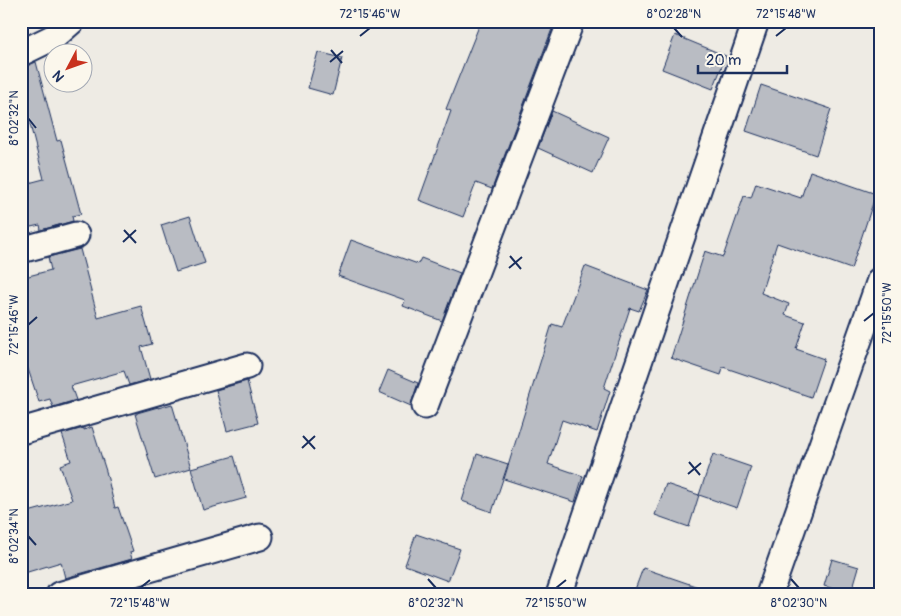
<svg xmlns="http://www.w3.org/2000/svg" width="901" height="616" viewBox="0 0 901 616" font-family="Pangolin,sans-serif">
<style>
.building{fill:#b9bcc3;stroke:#1b2f5e}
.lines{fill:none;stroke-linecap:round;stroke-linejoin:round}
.minor-casing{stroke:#1b2f5e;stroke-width:29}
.minor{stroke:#fbf7ec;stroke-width:25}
.ticks{fill:none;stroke:#1b2f5e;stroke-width:2}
.neatline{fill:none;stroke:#1b2f5e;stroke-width:2}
.ticks-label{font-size:12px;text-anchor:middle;fill:#1b2f5e}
</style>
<rect width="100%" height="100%" fill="#eeebe4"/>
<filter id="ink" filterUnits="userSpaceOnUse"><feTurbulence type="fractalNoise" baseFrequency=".02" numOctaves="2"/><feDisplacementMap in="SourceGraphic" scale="10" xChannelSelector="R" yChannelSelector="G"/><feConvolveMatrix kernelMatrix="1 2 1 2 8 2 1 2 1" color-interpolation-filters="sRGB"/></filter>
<g filter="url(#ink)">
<g class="building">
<polygon points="481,21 555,21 492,189 476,183 463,217 419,200 451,111 446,109"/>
<polygon points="675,35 726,56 713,89 662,69"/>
<polygon points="318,52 342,58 333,95 308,88"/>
<polygon points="36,62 57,141 61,140 81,214 72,216 73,221 41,230 40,225 26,228 21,212 21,185 44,179 26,109 21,110 21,67 27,66"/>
<polygon points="761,85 831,109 816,155 746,131"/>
<polygon points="552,111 609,137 593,173 538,148"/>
<polygon points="810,171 876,194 851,269 777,243 761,293 789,304 785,315 805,322 796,349 824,359 811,397 723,367 721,375 671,358 705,251 723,257 744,196 751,198 756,183 801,198"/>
<polygon points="190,216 205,263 176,272 161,225"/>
<polygon points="351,240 418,264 421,258 460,273 442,321 403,306 405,300 338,276"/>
<polygon points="80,249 98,318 141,306 152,344 141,347 150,379 129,385 124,371 71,386 76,400 53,407 50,399 39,402 21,348 21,278 51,270 48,257"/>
<polygon points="585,266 648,290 639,311 630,308 604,388 610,391 597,432 562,420 548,464 583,476 575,502 504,479 552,324 562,327"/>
<polygon points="388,370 418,383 412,401 411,406 379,392"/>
<polygon points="247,381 258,423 227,431 216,390"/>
<polygon points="172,404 191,468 155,479 135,414 137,414 137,413 158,407 158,408"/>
<polygon points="92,427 106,471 115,508 118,507 133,551 130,552 132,559 65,578 61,562 21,574 21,514 72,500 60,465 71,461 62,434 84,428 84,430"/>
<polygon points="477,454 508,464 492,512 462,501"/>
<polygon points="713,454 751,467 737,508 699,495"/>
<polygon points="234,456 246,498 203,510 191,468"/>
<polygon points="666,484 699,495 689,527 655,515"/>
<polygon points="416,534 460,549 448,581 405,565"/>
<polygon points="832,559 859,567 851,594 824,586"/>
<polygon points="643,568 710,591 709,595 633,595"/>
<polygon points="140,587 142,595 112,595"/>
</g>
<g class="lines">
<defs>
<g id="minor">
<polyline points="21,53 54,37 72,21"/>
<polyline points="21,250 76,235"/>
<polyline points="425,406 571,21"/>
<polyline points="21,431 247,366"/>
<polyline points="59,595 260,537"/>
<polyline points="559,595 756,21"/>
<polyline points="769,595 880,280"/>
</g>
</defs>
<use href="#minor" class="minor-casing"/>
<use href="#minor" class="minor"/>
</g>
</g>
<path class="ticks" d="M674 28 682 37M360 36 370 28M776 36 786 28M331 50 342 63M330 62 343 51M28 118 36 128M124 230 136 243M123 242 136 230M510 256 521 269M509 268 522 257M864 321 874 313M28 325 37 317M303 436 315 449M302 448 315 436M689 462 700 475M688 474 701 463M28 536 36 545M428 579 436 588M791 579 799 588M140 588 150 580M556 588 566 580"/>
<rect width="901" height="616" fill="none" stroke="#fbf7ec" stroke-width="55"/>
<g transform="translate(68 68) rotate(229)"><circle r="24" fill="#fbf7ec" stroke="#a1a7b3"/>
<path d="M0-4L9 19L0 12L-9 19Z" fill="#c8321e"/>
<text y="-8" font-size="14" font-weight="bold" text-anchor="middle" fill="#1b2f5e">N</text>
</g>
<path d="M698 65v8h89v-8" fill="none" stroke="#1b2f5e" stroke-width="2.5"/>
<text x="706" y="65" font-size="15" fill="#1b2f5e" stroke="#fbf7ec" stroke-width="4" paint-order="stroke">20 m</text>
<rect x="28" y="28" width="846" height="560" class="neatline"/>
<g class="ticks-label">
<text x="370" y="18">72°15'46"W</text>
<text x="674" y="18">8°02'28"N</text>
<text x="786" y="18">72°15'48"W</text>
<text transform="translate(14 118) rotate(-90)" y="4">8°02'32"N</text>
<text transform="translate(887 313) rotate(-90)" y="4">72°15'50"W</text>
<text transform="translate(14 325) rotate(-90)" y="4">72°15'46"W</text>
<text transform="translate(14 536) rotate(-90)" y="4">8°02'34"N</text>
<text x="140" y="607">72°15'48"W</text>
<text x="436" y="607">8°02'32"N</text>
<text x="556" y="607">72°15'50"W</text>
<text x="799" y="607">8°02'30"N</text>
</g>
</svg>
